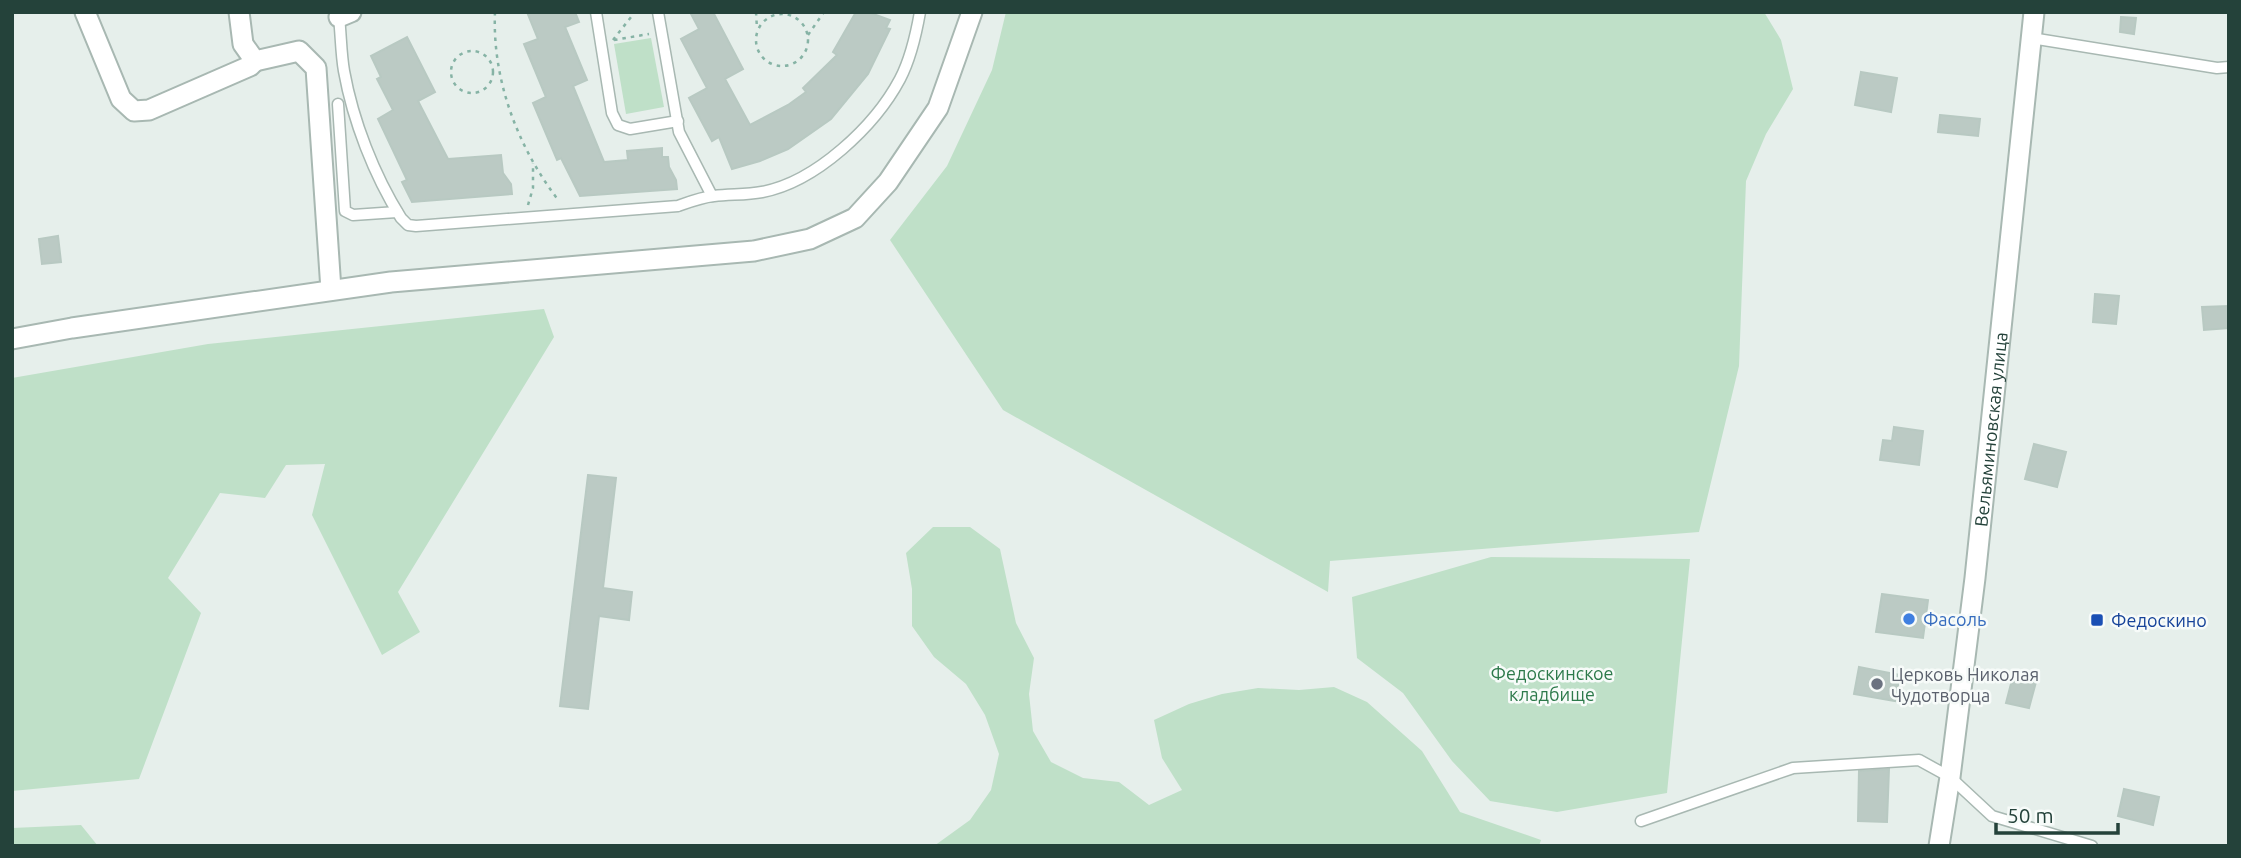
<svg xmlns="http://www.w3.org/2000/svg" width="2241" height="858" viewBox="0 0 2241 858" font-family="Ubuntu,sans-serif">
<style>
.green{fill:#bfe0c8}
.building{fill:#bbcac4;stroke:#b8c9c2;stroke-width:2}
.lines{fill:none;stroke-linecap:round;stroke-linejoin:round}
.lane-casing{stroke:#a8b8b2;stroke-width:13}
.street-casing{stroke:#a8b8b2;stroke-width:23}
.path{stroke:#86b3a5;stroke-width:2.5;stroke-dasharray:3.5 5;stroke-linecap:butt}
.lane{stroke:#fff;stroke-width:10}
.street{stroke:#fff;stroke-width:19}
.shop-dot{fill:#3f7fe0;stroke:#f7fbf9;stroke-width:2.5}
.transit-dot{fill:#1a4fb4;stroke:#f7fbf9;stroke-width:2.5}
.worship-dot{fill:#6b7280;stroke:#f7fbf9;stroke-width:2.5}
.labels{text-anchor:middle;dominant-baseline:central;stroke-width:5;stroke-linejoin:round;paint-order:stroke}
.street-label{font-size:18px;fill:#24423a;stroke:#f7fbf9}
.shop-label{font-size:18px;fill:#366cbe;stroke:#f7fbf9;text-anchor:start}
.transit-label{font-size:18px;fill:#164399;stroke:#f7fbf9;text-anchor:start}
.park-label{font-size:18px;fill:#2d7a4b;stroke:#f7fbf9}
.worship-label{font-size:18px;fill:#5b616d;stroke:#f7fbf9;text-anchor:start}
</style>
<rect width="100%" height="100%" fill="#e6efeb"/>
<g class="green">
<polygon points="1006,12 1764,12 1781,40 1793,89 1766,134 1746,181 1739,366 1699,532 1330,561 1328,592 1003,410 890,240 947,166 992,70"/>
<polygon points="651,38 664,107 626,114 614,44"/>
<polygon points="544,309 554,337 398,592 420,632 382,655 312,515 325,464 286,465 265,498 220,493 168,578 201,613 139,779 12,791 12,378 208,344"/>
<polygon points="933,527 970,527 1000,549 1016,623 1034,658 1029,694 1033,731 1051,762 1083,778 1119,782 1149,805 1182,790 1162,758 1154,720 1189,704 1222,694 1258,688 1299,690 1334,687 1367,702 1422,751 1460,812 1541,840 1539,846 934,846 970,820 991,790 999,754 985,715 966,684 934,657 912,626 912,589 906,553"/>
<polygon points="1491,557 1690,559 1667,793 1557,812 1490,801 1452,761 1403,693 1357,658 1352,597"/>
<polygon points="81,825 98,846 12,846 12,828"/>
</g>
<g class="building">
<polygon points="527,12 575,12 579,22 565,27 587,80 573,86 604,162 628,160 627,151 662,148 662,157 668,157 669,167 676,180 677,189 580,196 561,158 557,160 533,103 546,97 524,44 538,39"/>
<polygon points="690,12 713,12 743,69 725,79 750,125 788,105 806,92 803,88 837,55 833,52 856,12 868,12 890,20 886,28 890,29 868,74 831,119 788,149 760,161 732,169 719,137 712,141 689,98 707,88 681,39 699,29"/>
<polygon points="2121,17 2136,18 2134,34 2120,32"/>
<polygon points="407,37 435,92 418,101 448,159 501,155 503,173 511,184 512,194 412,202 402,182 407,180 378,119 393,110 377,79 381,77 371,56"/>
<polygon points="1861,72 1897,78 1891,112 1855,105"/>
<polygon points="1940,115 1980,119 1978,136 1938,132"/>
<polygon points="58,236 61,262 42,264 39,239"/>
<polygon points="2095,294 2119,296 2116,324 2093,322"/>
<polygon points="2229,306 2229,328 2204,330 2202,307"/>
<polygon points="1894,427 1923,431 1919,465 1880,460 1883,440 1892,441"/>
<polygon points="2034,444 2066,452 2057,487 2025,479"/>
<polygon points="588,475 616,478 603,588 632,592 629,620 599,616 588,709 560,706"/>
<polygon points="1882,594 1928,600 1923,638 1876,632"/>
<polygon points="1859,667 1900,675 1895,701 1854,694"/>
<polygon points="2013,676 2036,682 2029,708 2006,703"/>
<polygon points="1889,769 1887,822 1858,821 1859,771"/>
<polygon points="2124,789 2159,797 2153,825 2118,816"/>
</g>
<g class="lines">
<defs>
<g id="lane">
<polyline points="596,12 612,113 618,125 630,129 678,121"/>
<polyline points="658,12 679,132 712,196"/>
<path d="M339 17C341 35 341 54 344 71 353 121 374 175 401 218L408 225 416 226 678 206C689 202 702 197 714 196 730 194 746 195 762 192 816 182 875 126 900 79 911 58 916 35 920 12"/>
<polyline points="2031,38 2217,68 2229,67"/>
<polyline points="338,104 345,211 353,215 397,212"/>
<polyline points="1641,821 1793,768 1919,760 1950,777 1992,816 2092,846"/>
</g>
<g id="street">
<polyline points="85,12 121,99 134,111 149,110 250,66 255,61"/>
<polyline points="239,12 243,44 255,61 299,51 316,68 331,290"/>
<polyline points="339,17 351,12"/>
<polyline points="12,339 72,328 391,282 754,251 810,239 855,218 888,182 938,108 972,12"/>
<path id="s1" d="M1939 846 1950 777 1975 578 2034 12"/>
</g>
</defs>
<use href="#lane" class="lane-casing"/>
<use href="#street" class="street-casing"/>
<g class="path">
<path d="M495 12C492 80 518 148 559 201"/>
<polyline points="756,12 757,29"/>
<circle cx="782" cy="40" r="26"/>
<polyline points="808,35 824,12"/>
<polyline points="613,40 635,12"/>
<polyline points="614,40 649,34"/>
<circle cx="472" cy="72" r="21"/>
<polyline points="528,205 533,188 533,163"/>
</g>
<use href="#lane" class="lane"/>
<use href="#street" class="street"/>
</g>
<circle class="shop-dot" cx="1909" cy="619" r="7"/>
<rect class="transit-dot" x="2090" y="613" width="14" height="14" rx="3.5"/>
<circle class="worship-dot" cx="1877" cy="684" r="7"/>
<g class="labels">
<g class="street-label">
<text stroke="none"><textPath href="#s1" startOffset="420">Вельяминовская улица</textPath></text>
</g>
<g class="shop-label">
<text x="1923" y="619">Фасоль</text>
</g>
<g class="transit-label">
<text x="2111" y="620">Федоскино</text>
</g>
<g class="park-label">
<text x="1552" y="673">Федоскинское<tspan x="1552" dy="21">кладбище</tspan></text>
</g>
<g class="worship-label">
<text x="1891" y="674">Церковь Николая<tspan x="1891" dy="21">Чудотворца</tspan></text>
</g>
</g>
<rect width="2241" height="858" fill="none" stroke="#24423a" stroke-width="28"/>
<path d="M1996 823v10h122v-10" fill="none" stroke="#24423a" stroke-width="3.5"/>
<text x="2007" y="823" font-size="21" fill="#24423a" stroke="#f7fbf9" stroke-width="5" paint-order="stroke">50 m</text>
</svg>
